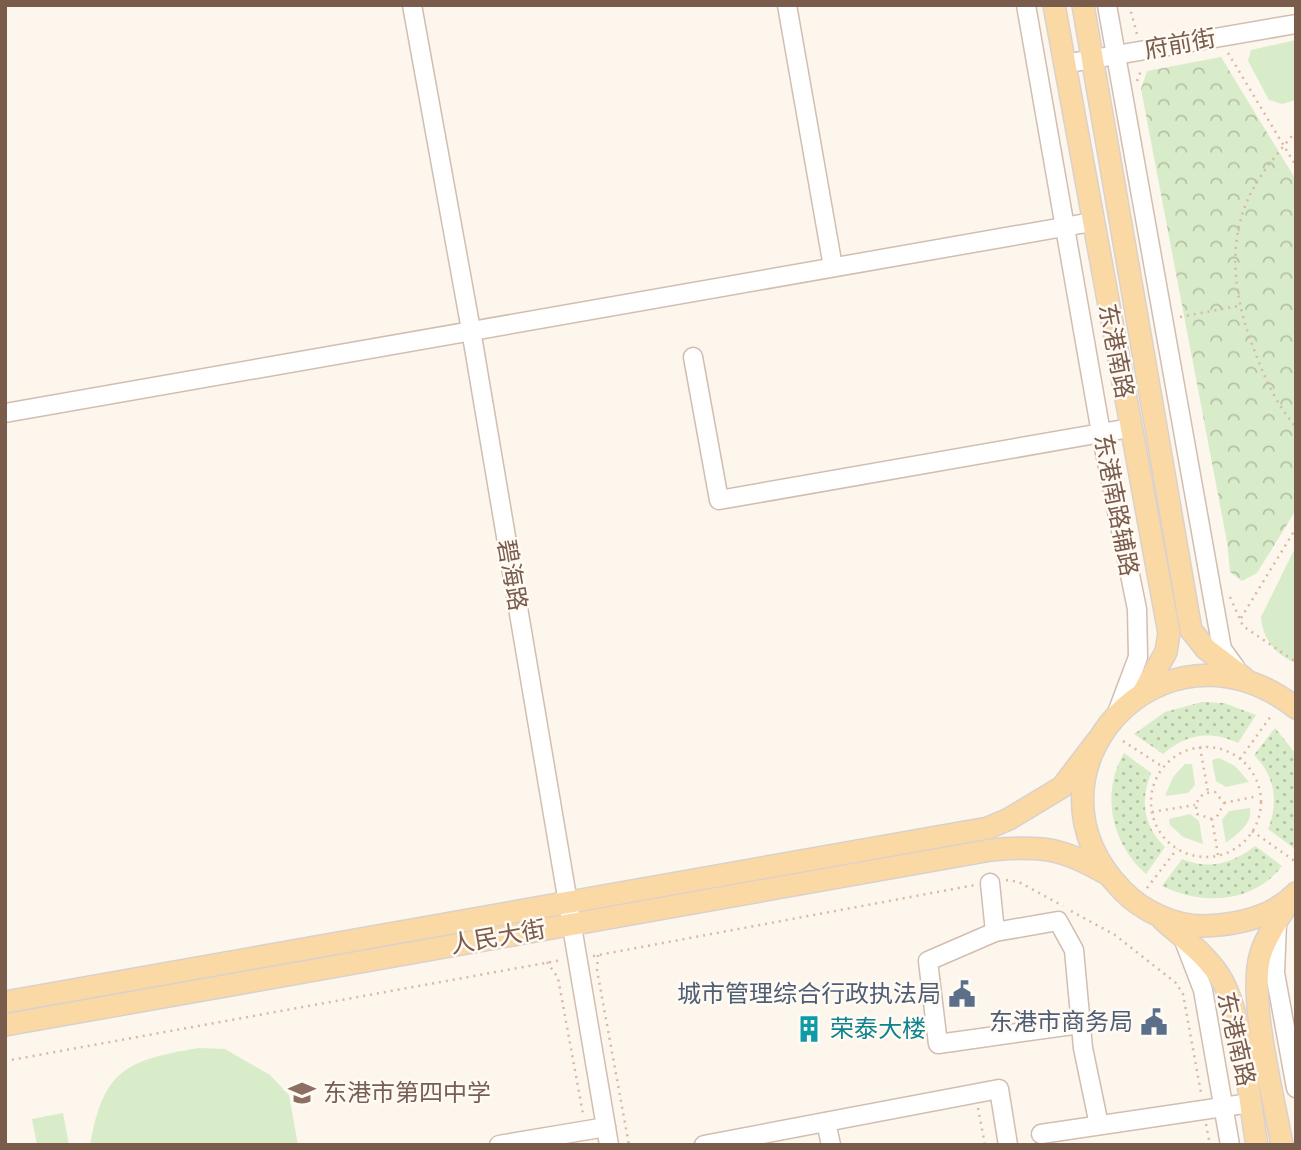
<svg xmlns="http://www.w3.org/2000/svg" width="1301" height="1150" viewBox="0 0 1301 1150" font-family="Karla,'Noto Sans SC',sans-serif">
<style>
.green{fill:#d8ecc9}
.forest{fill:url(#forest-crowns)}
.garden{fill:url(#garden-dots)}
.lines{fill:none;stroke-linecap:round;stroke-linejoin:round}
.minor-casing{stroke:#d1beb0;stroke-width:21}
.major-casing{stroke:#dad1cd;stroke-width:24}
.path{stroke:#d9b8a5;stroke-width:2.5;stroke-dasharray:2 5;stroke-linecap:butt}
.minor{stroke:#fff;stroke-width:18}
.major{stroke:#fbd9a5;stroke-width:21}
.labels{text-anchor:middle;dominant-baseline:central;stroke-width:5;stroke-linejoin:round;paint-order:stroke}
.street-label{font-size:24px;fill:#7a5c4d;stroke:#fffaf3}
.service-label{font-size:24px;fill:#4e5e75;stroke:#fffaf3;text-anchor:end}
.culture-label{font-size:24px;fill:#0d838f;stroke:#fffaf3;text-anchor:start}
.education-label{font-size:24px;fill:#785e54;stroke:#fffaf3;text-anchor:start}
</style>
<defs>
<pattern id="forest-crowns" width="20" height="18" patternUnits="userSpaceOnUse" patternTransform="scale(1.75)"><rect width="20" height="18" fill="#d8ecc9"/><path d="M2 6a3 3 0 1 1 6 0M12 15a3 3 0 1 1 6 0" fill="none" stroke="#b4c2a5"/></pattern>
<pattern id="garden-dots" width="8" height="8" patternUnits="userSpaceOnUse" patternTransform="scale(1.75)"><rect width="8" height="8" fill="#d8ecc9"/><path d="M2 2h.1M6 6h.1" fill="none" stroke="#b4c2a5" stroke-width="1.8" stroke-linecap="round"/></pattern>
</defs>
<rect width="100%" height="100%" fill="#fdf6ec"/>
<g class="green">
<polygon points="1296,40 1296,100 1282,104 1269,100 1248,61 1251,50"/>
<path d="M1296 546V663C1276 656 1262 638 1261 617Z"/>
<polygon points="1219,758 1235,766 1249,782 1226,787 1216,781 1212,760"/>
<polygon points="1185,764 1192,764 1195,785 1188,793 1165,796 1173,777"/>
<path d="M1250 808C1253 824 1237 834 1226 843L1222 820 1229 811Z"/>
<polygon points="1190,814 1199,821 1203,844 1183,837 1170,825 1169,819"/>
<path d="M199 1048 225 1049 270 1075 289 1095 298 1145H90C103 1069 127 1060 199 1048Z"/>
<polygon points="63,1113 69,1145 37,1145 32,1119"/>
</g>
<polygon class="forest" points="1221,57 1296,180 1296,510 1257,573 1242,581 1230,572 1227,542 1141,89 1147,71"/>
<g class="garden">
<path d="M1202 702 1224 703 1256 715 1238 743C1210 730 1186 734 1163 754L1134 734 1165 712Z"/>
<path d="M1275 728 1296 754 1295 849 1268 829C1279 802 1275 776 1254 755Z"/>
<path d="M1124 753 1151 773C1140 801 1143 825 1165 847L1146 874C1112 844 1100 794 1124 753Z"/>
<path d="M1255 846 1282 866C1254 903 1202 906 1162 886L1182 859C1209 870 1232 864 1255 846Z"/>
</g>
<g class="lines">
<defs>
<g id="minor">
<polyline points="412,5 471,330 609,1145"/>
<polyline points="787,5 833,267"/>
<polyline points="1026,5 1101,433 1137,609 1138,657 1117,713"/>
<polyline points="1107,5 1222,649 1235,667"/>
<polyline points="1064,64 1296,24"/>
<polyline points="693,357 719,500 1130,428"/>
<polyline points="5,413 1092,222"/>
<polyline points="990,883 995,932 1058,921 1074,950 1083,1048 1099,1125"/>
<polyline points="1277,922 1275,973 1296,1088"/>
<polyline points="995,932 928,961 938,1044 1080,1024"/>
<polyline points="1183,938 1203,990 1230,1145"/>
<polyline points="826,1122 831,1145"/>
<polyline points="1041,1134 1250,1103"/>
<polyline points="499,1145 606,1127"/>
<polyline points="704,1145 999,1089 1008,1145"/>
</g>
<g id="major">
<polyline points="1054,5 1169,633 1166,652 1144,691"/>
<polyline points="1083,5 1191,630 1206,649 1244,678"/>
<path d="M1296 708C1161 603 1009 774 1122 890 1142 911 1174 926 1203 926 1236 925 1272 918 1296 893"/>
<path d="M1163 920C1183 938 1210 957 1223 982 1243 1019 1249 1101 1257 1145"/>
<polyline points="5,1002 988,828 1009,819 1062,787 1097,741"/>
<path d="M5 1025 991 850C1041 845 1063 848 1107 874"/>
<path d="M1282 1145C1274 1098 1247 996 1261 953 1267 934 1280 917 1289 901"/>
</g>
</defs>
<use href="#minor" class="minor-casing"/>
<use href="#major" class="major-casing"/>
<g class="path">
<polyline points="1129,5 1137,34"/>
<polyline points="1228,53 1296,166"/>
<polyline points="1137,81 1142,68"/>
<path d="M1296 131C1283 147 1268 164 1257 182 1224 236 1233 297 1255 352 1265 379 1277 405 1296 427"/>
<polyline points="1180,317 1238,306"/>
<polyline points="1230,597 1243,626 1296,662"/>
<polyline points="1241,618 1296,528"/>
<polyline points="1123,741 1163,767"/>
<polyline points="1200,747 1208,792"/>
<circle cx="1206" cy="802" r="55"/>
<polyline points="1240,759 1271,716"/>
<polyline points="1224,803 1258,796"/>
<polyline points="1152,812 1195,805"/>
<path d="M1212 819 1197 814C1194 800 1201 792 1215 792L1224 803 1218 815 1212 819 1218 855"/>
<polyline points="1252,831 1296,862"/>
<polyline points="1006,880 1019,882 1063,906"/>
<polyline points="1147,888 1177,849"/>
<polyline points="1071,911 1115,935 1176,983 1183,994 1201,1093"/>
<polyline points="598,955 597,970 629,1145"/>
<polyline points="593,956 975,885"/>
<polyline points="547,962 558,978 583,1114"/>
<polyline points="5,1061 562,960"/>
<polyline points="978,1108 985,1145"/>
<polyline points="1206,1124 1210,1145"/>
</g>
<use href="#minor" class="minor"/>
<use href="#major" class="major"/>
</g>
<defs>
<symbol id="civic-bare" viewBox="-9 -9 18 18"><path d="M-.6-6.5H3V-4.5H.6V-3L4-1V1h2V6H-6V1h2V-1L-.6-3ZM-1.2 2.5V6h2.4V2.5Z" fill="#5c6f8a" stroke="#fffaf3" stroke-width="2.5" paint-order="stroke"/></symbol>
<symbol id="building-bare" viewBox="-9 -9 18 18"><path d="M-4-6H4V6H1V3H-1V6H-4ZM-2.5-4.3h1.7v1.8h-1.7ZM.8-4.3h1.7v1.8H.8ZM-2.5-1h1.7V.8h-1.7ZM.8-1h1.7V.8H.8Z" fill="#0f9aa8" stroke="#fffaf3" stroke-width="2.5" paint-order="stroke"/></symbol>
<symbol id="school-bare" viewBox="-9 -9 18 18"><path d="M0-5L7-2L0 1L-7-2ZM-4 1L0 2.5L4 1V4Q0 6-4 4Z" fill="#8d6e63" stroke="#fffaf3" stroke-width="2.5" paint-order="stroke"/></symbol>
</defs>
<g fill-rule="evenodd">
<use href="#civic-bare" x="943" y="975" width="38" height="38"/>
<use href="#civic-bare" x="1135" y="1003" width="38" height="38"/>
<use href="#building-bare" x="790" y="1010" width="38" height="38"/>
<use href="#school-bare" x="283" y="1074" width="38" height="38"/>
</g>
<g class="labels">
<g class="street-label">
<text transform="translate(1180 44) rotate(-10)">府前街</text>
<text transform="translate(1116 351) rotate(79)">东港南路</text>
<text transform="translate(1116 505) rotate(79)">东港南路辅路</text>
<text transform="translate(512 575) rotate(80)">碧海路</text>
<text transform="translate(498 937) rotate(-10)">人民大街</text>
<text transform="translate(1236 1039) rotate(77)">东港南路</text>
</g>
<g class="service-label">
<text x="941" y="994">城市管理综合行政执法局</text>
<text x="1133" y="1022">东港市商务局</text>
</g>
<g class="culture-label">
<text x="830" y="1029">荣泰大楼</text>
</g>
<g class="education-label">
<text x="323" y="1093">东港市第四中学</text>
</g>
</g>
<rect width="1301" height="1150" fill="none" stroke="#7a5c4d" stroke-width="14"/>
</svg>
